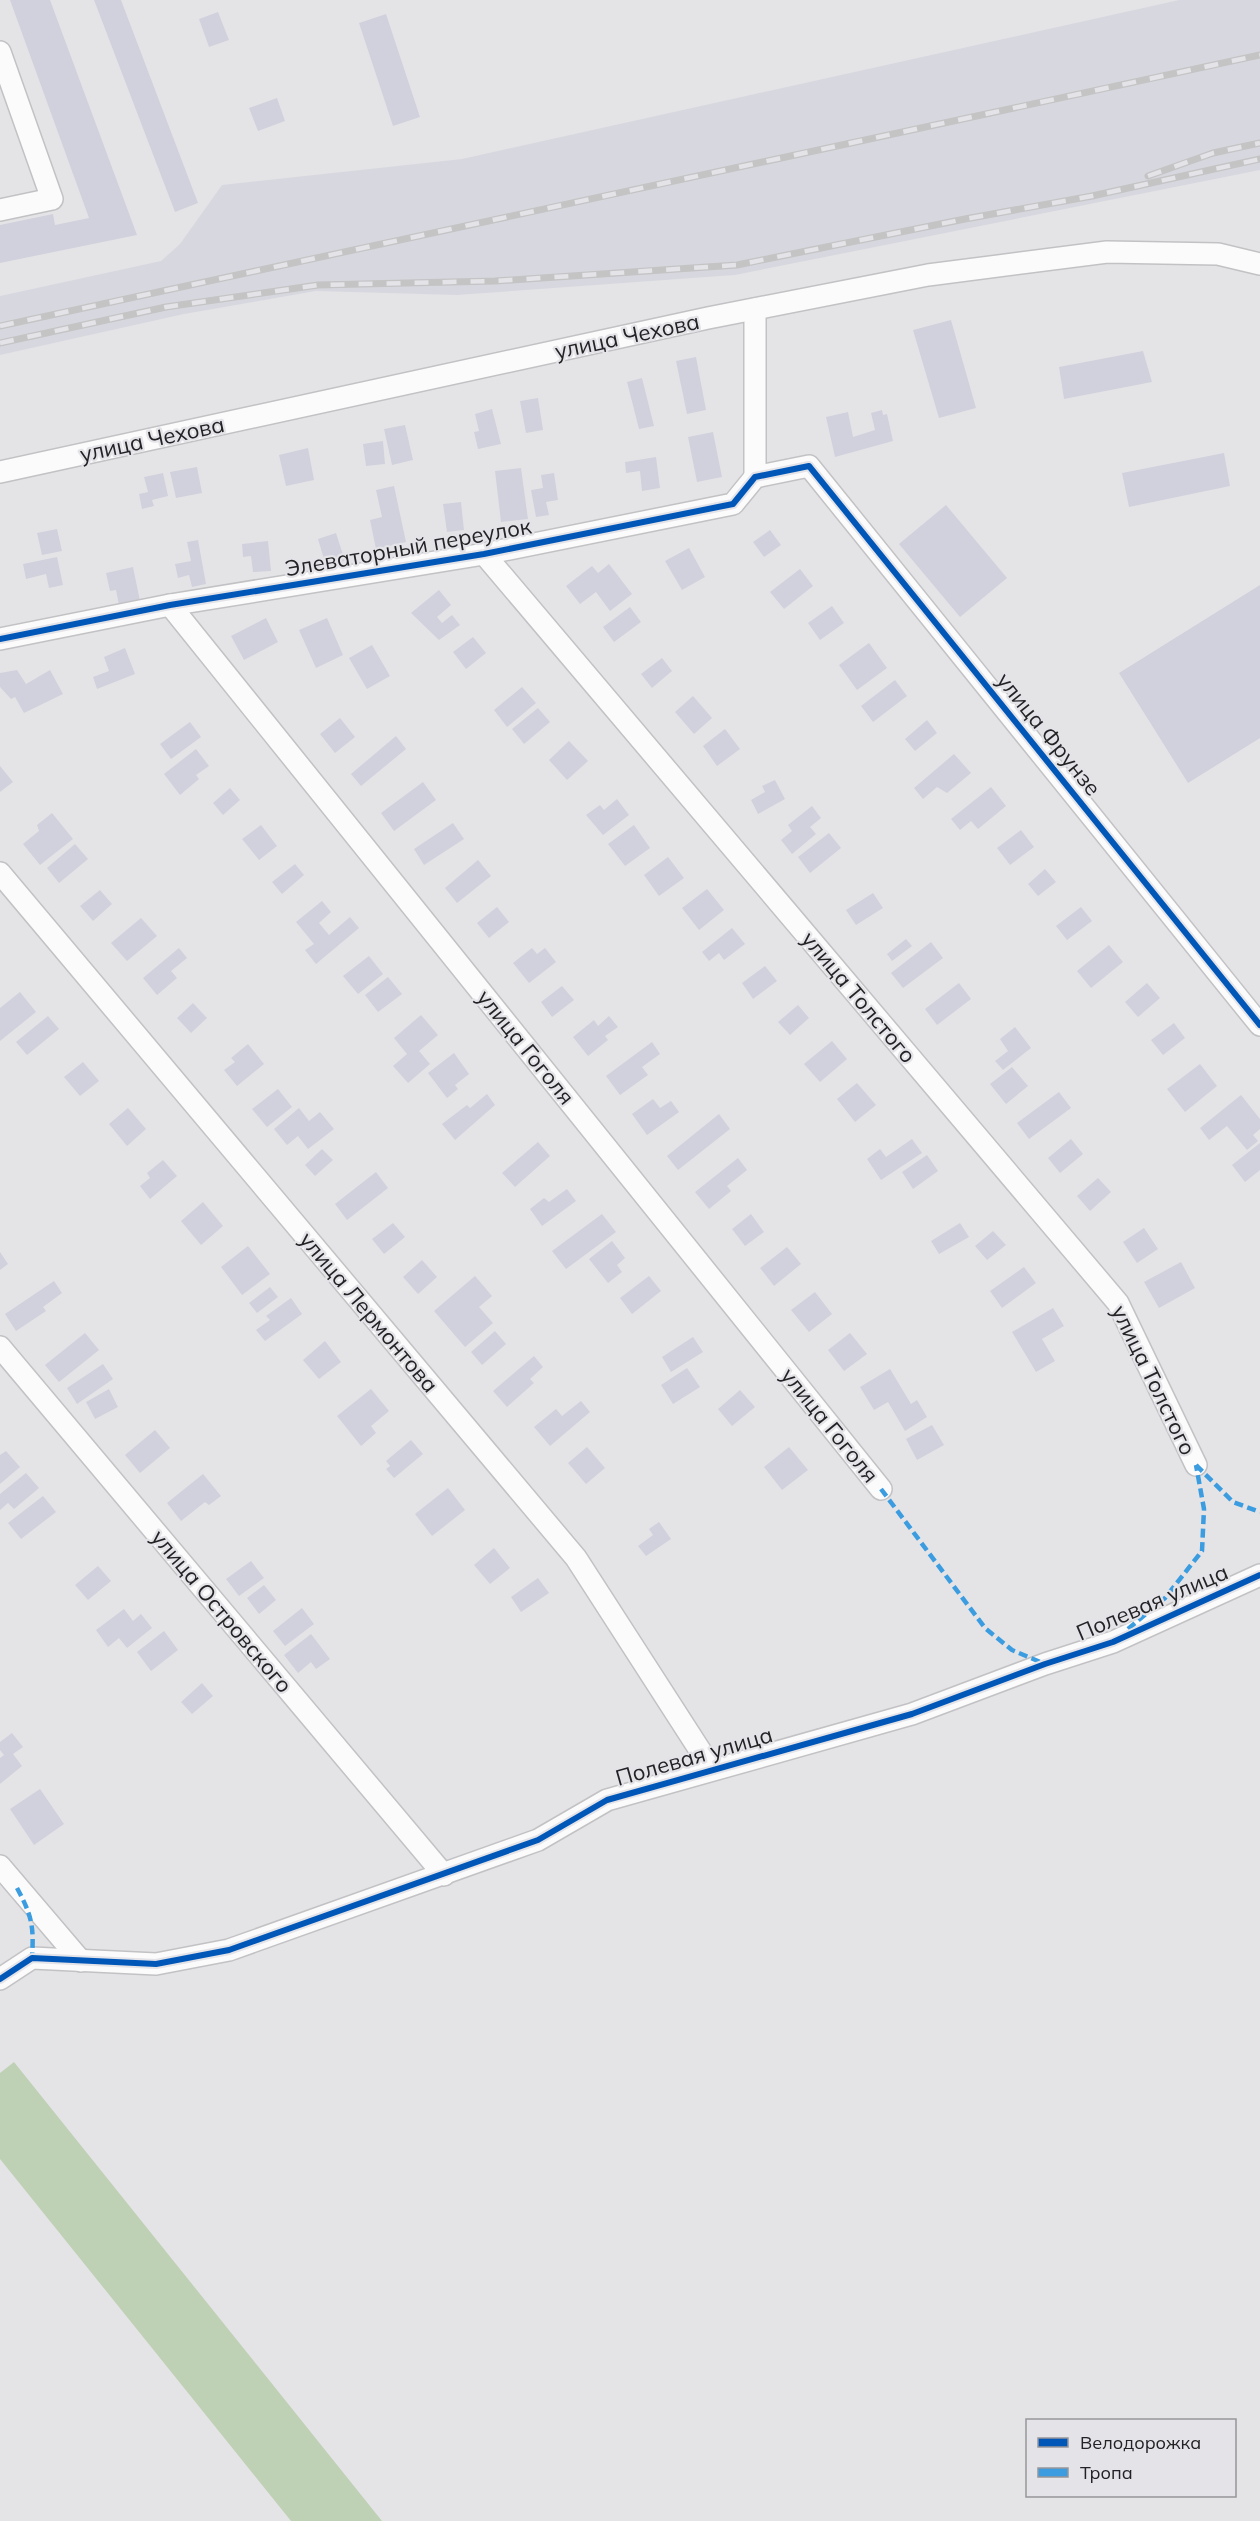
<svg xmlns="http://www.w3.org/2000/svg" width="1260" height="2521" viewBox="0 0 1260 2521" font-family="Mulish,sans-serif">
<style>
.built{fill:#d7d7df}
.forest{fill:#bfd1b5}
.building{fill:#d1d1dd}
.lines{fill:none;stroke-linecap:round;stroke-linejoin:round}
.minor-casing{stroke:#c2c2c5;stroke-width:24}
.minor{stroke:#fbfbfb;stroke-width:21}
.rail-casing{stroke:#c4c4c5;stroke-width:7}
.rail{stroke:#e3e3e8;stroke-width:4.5;stroke-dasharray:14;stroke-linecap:butt}
.quiet{stroke:#3c9ce0;stroke-width:4.5;stroke-dasharray:9 4.5;stroke-linecap:butt}
.cycleway-casing{stroke:#e3e3e8;stroke-width:10}
.cycleway{stroke:#0057b8;stroke-width:6}
.labels{text-anchor:middle;dominant-baseline:central;stroke-width:4.5;stroke-linejoin:round;paint-order:stroke}
.street-label{font-size:22px;fill:#232325;stroke:#e3e3e8}
</style>
<rect width="100%" height="100%" fill="#e4e4e7"/>
<polygon class="built" points="1179,0 1260,0 1260,170 735,275 457,295 316,291 184,314 0,355 0,296 161,261 180,244 222,185 462,159"/>
<polygon class="forest" points="14,2062 382,2521 291,2521 0,2159 0,2073"/>
<g class="building">
<polygon points="10,0 50,0 137,235 0,263 0,225 53,214 55,225 89,218"/>
<polygon points="94,0 121,0 198,203 175,212"/>
<polygon points="218,12 229,40 209,47 199,19"/>
<polygon points="386,14 420,117 393,126 359,23"/>
<polygon points="277,98 285,121 258,131 249,108"/>
<polygon points="951,320 976,408 939,418 913,330"/>
<polygon points="1143,351 1152,382 1064,399 1059,367"/>
<polygon points="696,357 706,410 687,414 676,361"/>
<polygon points="642,378 654,426 639,429 627,382"/>
<polygon points="538,398 543,430 526,433 520,401"/>
<polygon points="492,409 501,444 478,449 474,432 479,431 475,414"/>
<polygon points="882,410 883,415 887,414 893,441 835,457 826,417 848,412 853,437 875,430 871,413"/>
<polygon points="405,425 413,460 392,465 384,429"/>
<polygon points="713,432 722,477 697,482 688,437"/>
<polygon points="383,441 385,464 366,466 363,444"/>
<polygon points="308,448 314,480 286,486 279,455"/>
<polygon points="1224,453 1230,486 1129,507 1122,473"/>
<polygon points="656,457 660,488 642,491 640,471 626,473 625,462"/>
<polygon points="197,467 202,493 176,498 170,472"/>
<polygon points="521,468 528,519 501,522 495,471"/>
<polygon points="163,473 168,496 152,500 154,506 142,509 139,494 148,492 144,477"/>
<polygon points="554,473 558,500 546,502 549,515 536,517 531,490 543,488 541,475"/>
<polygon points="394,486 406,542 376,549 370,520 382,517 376,490"/>
<polygon points="461,502 464,530 447,532 443,504"/>
<polygon points="946,505 1007,578 960,617 899,544"/>
<polygon points="57,529 62,551 42,555 37,533"/>
<polygon points="770,530 781,545 764,557 753,542"/>
<polygon points="336,533 345,561 326,566 318,539"/>
<polygon points="198,540 206,584 192,587 189,575 178,578 175,564 191,561 187,542"/>
<polygon points="268,541 271,571 253,572 251,556 243,557 242,544"/>
<polygon points="689,548 705,577 682,590 665,561"/>
<polygon points="57,557 63,585 49,588 46,574 26,579 23,564"/>
<polygon points="609,564 632,594 610,611 596,592 580,604 566,586 592,566 598,573"/>
<polygon points="133,567 140,601 119,605 116,590 110,591 106,573"/>
<polygon points="800,569 813,586 784,609 770,592"/>
<polygon points="1260,585 1260,738 1188,783 1119,673"/>
<polygon points="439,590 451,605 437,617 442,623 452,615 460,625 439,640 411,613"/>
<polygon points="832,606 844,623 820,640 808,623"/>
<polygon points="630,607 641,622 614,642 603,627"/>
<polygon points="266,618 278,642 244,660 231,636"/>
<polygon points="327,618 343,655 316,668 299,630"/>
<polygon points="473,637 486,653 466,669 453,652"/>
<polygon points="869,643 887,668 857,690 839,665"/>
<polygon points="372,645 390,676 367,689 349,658"/>
<polygon points="125,648 135,674 97,689 93,677 109,671 104,657"/>
<polygon points="662,658 672,671 652,688 641,674"/>
<polygon points="17,670 26,684 50,670 63,694 24,713 15,697 11,699 0,687 0,673"/>
<polygon points="895,680 907,696 873,722 861,706"/>
<polygon points="522,687 536,703 507,727 494,710"/>
<polygon points="693,696 712,718 694,734 675,712"/>
<polygon points="538,708 550,722 524,744 512,729"/>
<polygon points="340,718 355,737 335,753 320,734"/>
<polygon points="927,720 937,733 915,751 905,739"/>
<polygon points="190,722 201,737 171,759 160,744"/>
<polygon points="725,729 740,749 717,766 703,746"/>
<polygon points="396,736 406,749 361,786 351,774"/>
<polygon points="569,741 588,761 567,780 549,760"/>
<polygon points="196,749 209,766 196,775 199,779 180,795 164,774"/>
<polygon points="954,754 971,773 947,793 937,787 923,799 914,788"/>
<polygon points="0,766 13,782 0,792"/>
<polygon points="775,780 785,799 758,814 751,800 765,792 762,786"/>
<polygon points="423,782 436,800 394,831 381,813"/>
<polygon points="991,787 1006,806 978,829 971,821 960,830 951,819"/>
<polygon points="230,788 240,800 223,815 213,803"/>
<polygon points="617,799 629,815 603,835 586,815 600,805 604,810"/>
<polygon points="812,806 821,818 810,827 816,834 792,854 781,840 792,831 788,825"/>
<polygon points="52,813 73,839 40,865 23,844 39,831 37,825"/>
<polygon points="453,823 464,839 424,865 414,849"/>
<polygon points="261,825 277,846 259,860 242,839"/>
<polygon points="634,825 650,848 625,866 608,844"/>
<polygon points="1021,830 1034,847 1010,865 997,848"/>
<polygon points="829,833 841,848 810,873 798,857"/>
<polygon points="75,844 88,859 59,883 47,868"/>
<polygon points="668,857 684,878 659,896 644,875"/>
<polygon points="478,860 491,876 457,903 445,888"/>
<polygon points="295,864 304,875 282,894 272,882"/>
<polygon points="1045,869 1056,882 1038,896 1028,884"/>
<polygon points="707,889 724,910 699,930 682,908"/>
<polygon points="100,890 112,904 93,921 80,906"/>
<polygon points="873,893 883,908 856,925 846,910"/>
<polygon points="322,901 331,912 319,923 329,935 350,917 359,928 316,964 305,950 314,944 296,922"/>
<polygon points="497,907 509,922 489,938 477,923"/>
<polygon points="1081,907 1092,921 1067,940 1056,926"/>
<polygon points="141,918 157,936 127,961 111,943"/>
<polygon points="732,928 745,944 724,960 719,953 709,961 702,952"/>
<polygon points="906,939 912,946 892,961 887,954"/>
<polygon points="931,942 943,958 903,988 891,973"/>
<polygon points="1109,945 1123,962 1091,988 1077,971"/>
<polygon points="179,948 187,958 171,971 177,978 157,995 143,978"/>
<polygon points="532,948 537,954 545,948 556,962 529,983 513,963"/>
<polygon points="369,956 383,974 358,994 343,976"/>
<polygon points="765,966 777,981 753,999 742,983"/>
<polygon points="388,977 402,994 378,1012 365,995"/>
<polygon points="959,983 971,999 937,1025 925,1009"/>
<polygon points="1147,983 1160,998 1138,1017 1125,1002"/>
<polygon points="562,986 574,1000 552,1017 541,1002"/>
<polygon points="20,992 36,1012 0,1041 0,1008"/>
<polygon points="193,1003 207,1018 191,1033 177,1018"/>
<polygon points="798,1005 809,1018 790,1035 778,1022"/>
<polygon points="421,1015 438,1035 419,1051 430,1064 408,1083 393,1066 407,1054 394,1038"/>
<polygon points="48,1016 59,1029 27,1055 16,1042"/>
<polygon points="609,1016 618,1027 605,1036 608,1040 588,1056 573,1037 594,1020 598,1026"/>
<polygon points="1174,1023 1185,1038 1163,1055 1151,1040"/>
<polygon points="1015,1027 1031,1048 1003,1070 995,1061 1008,1051 1000,1039"/>
<polygon points="832,1041 847,1059 820,1082 804,1064"/>
<polygon points="652,1042 660,1054 642,1067 648,1075 620,1095 606,1076"/>
<polygon points="248,1044 264,1064 237,1086 224,1070 235,1062 231,1058"/>
<polygon points="454,1053 469,1074 455,1085 458,1089 447,1098 428,1073"/>
<polygon points="83,1062 99,1081 80,1096 64,1077"/>
<polygon points="1200,1064 1217,1086 1185,1112 1167,1089"/>
<polygon points="1012,1067 1028,1086 1006,1104 990,1084"/>
<polygon points="857,1083 876,1105 855,1122 837,1099"/>
<polygon points="278,1089 292,1107 267,1127 252,1109"/>
<polygon points="1059,1092 1071,1108 1029,1139 1017,1123"/>
<polygon points="487,1094 495,1105 455,1140 442,1124 467,1105 470,1108"/>
<polygon points="1241,1095 1260,1119 1260,1129 1253,1135 1258,1141 1247,1150 1227,1126 1209,1140 1200,1128"/>
<polygon points="653,1099 660,1108 671,1101 679,1112 647,1135 632,1114"/>
<polygon points="128,1108 146,1129 127,1146 109,1124"/>
<polygon points="299,1108 309,1121 320,1112 334,1129 308,1149 298,1136 287,1145 274,1129"/>
<polygon points="719,1114 730,1129 678,1170 667,1156"/>
<polygon points="912,1139 922,1153 881,1180 867,1159 880,1149 886,1157"/>
<polygon points="1071,1139 1083,1154 1060,1173 1048,1158"/>
<polygon points="538,1142 550,1156 515,1187 502,1173"/>
<polygon points="1260,1143 1260,1170 1245,1182 1232,1165"/>
<polygon points="322,1149 333,1160 315,1176 305,1165"/>
<polygon points="927,1155 938,1171 913,1189 902,1172"/>
<polygon points="738,1158 747,1170 727,1186 731,1191 709,1209 695,1192"/>
<polygon points="163,1160 177,1176 150,1199 140,1186 150,1178 147,1173"/>
<polygon points="376,1172 388,1188 347,1220 335,1204"/>
<polygon points="1098,1178 1111,1192 1090,1211 1077,1196"/>
<polygon points="567,1189 576,1201 542,1226 530,1209 544,1198 549,1202"/>
<polygon points="203,1202 223,1226 201,1245 181,1221"/>
<polygon points="602,1214 616,1232 566,1269 552,1251"/>
<polygon points="751,1214 764,1232 745,1246 732,1229"/>
<polygon points="393,1223 405,1237 384,1254 372,1239"/>
<polygon points="960,1223 969,1237 939,1254 931,1241"/>
<polygon points="1144,1228 1158,1249 1137,1263 1123,1242"/>
<polygon points="993,1231 1006,1245 987,1260 975,1246"/>
<polygon points="612,1241 625,1258 617,1265 622,1272 608,1283 589,1259"/>
<polygon points="248,1246 270,1274 242,1295 221,1267"/>
<polygon points="787,1247 801,1264 774,1286 760,1268"/>
<polygon points="0,1252 8,1264 0,1270"/>
<polygon points="422,1260 437,1277 418,1294 403,1277"/>
<polygon points="1181,1262 1195,1288 1159,1308 1144,1282"/>
<polygon points="1024,1267 1036,1283 1002,1308 990,1291"/>
<polygon points="475,1276 492,1296 479,1307 493,1323 465,1347 434,1311"/>
<polygon points="649,1276 661,1291 632,1314 620,1298"/>
<polygon points="54,1281 62,1293 43,1307 46,1311 16,1331 5,1314"/>
<polygon points="270,1287 278,1297 257,1313 249,1303"/>
<polygon points="815,1292 832,1314 809,1332 791,1310"/>
<polygon points="291,1298 302,1314 265,1341 256,1330 270,1320 266,1316"/>
<polygon points="1053,1308 1064,1326 1042,1339 1055,1361 1036,1372 1012,1332"/>
<polygon points="495,1331 506,1344 482,1365 471,1352"/>
<polygon points="85,1333 99,1350 59,1382 45,1365"/>
<polygon points="850,1333 867,1354 844,1371 828,1350"/>
<polygon points="693,1337 703,1352 671,1372 662,1357"/>
<polygon points="325,1341 341,1362 319,1379 303,1360"/>
<polygon points="534,1356 543,1367 530,1379 534,1383 507,1407 493,1391"/>
<polygon points="103,1364 113,1379 77,1404 67,1388"/>
<polygon points="687,1368 700,1387 673,1404 661,1385"/>
<polygon points="890,1369 911,1404 917,1400 927,1417 905,1431 888,1402 874,1410 860,1387"/>
<polygon points="109,1389 118,1407 95,1419 86,1402"/>
<polygon points="371,1389 389,1411 371,1426 376,1433 361,1446 337,1416"/>
<polygon points="740,1390 755,1407 732,1426 718,1409"/>
<polygon points="581,1401 590,1412 550,1446 534,1427 556,1409 562,1416"/>
<polygon points="932,1425 944,1445 917,1460 906,1439"/>
<polygon points="155,1430 170,1448 140,1473 125,1455"/>
<polygon points="411,1440 423,1454 394,1478 386,1469 390,1466 386,1461"/>
<polygon points="587,1447 605,1468 586,1484 568,1463"/>
<polygon points="789,1447 808,1470 782,1490 764,1467"/>
<polygon points="6,1451 20,1467 0,1484 0,1455"/>
<polygon points="26,1473 39,1488 14,1509 8,1503 0,1510 0,1494"/>
<polygon points="203,1474 221,1496 209,1505 205,1502 181,1521 167,1503"/>
<polygon points="448,1488 465,1510 432,1536 415,1514"/>
<polygon points="43,1496 56,1512 21,1539 8,1523"/>
<polygon points="659,1522 671,1539 646,1556 638,1546 653,1535 649,1529"/>
<polygon points="494,1548 510,1568 490,1584 474,1565"/>
<polygon points="251,1561 264,1578 239,1596 226,1579"/>
<polygon points="98,1566 111,1581 88,1600 75,1585"/>
<polygon points="538,1578 549,1593 521,1612 511,1597"/>
<polygon points="264,1585 276,1600 259,1614 247,1598"/>
<polygon points="302,1608 314,1624 285,1646 273,1631"/>
<polygon points="124,1609 133,1621 141,1614 152,1628 127,1648 119,1638 108,1647 96,1630"/>
<polygon points="164,1631 178,1650 151,1671 137,1652"/>
<polygon points="311,1634 330,1659 316,1669 311,1662 298,1673 284,1655"/>
<polygon points="202,1683 213,1696 192,1714 181,1702"/>
<polygon points="12,1733 23,1747 13,1754 22,1766 0,1784 0,1758 4,1755 0,1750 0,1742"/>
<polygon points="40,1789 64,1824 34,1845 10,1809"/>
</g>
<g class="lines">
<defs>
<g id="minor">
<polyline points="0,52 52,199 0,210"/>
<polyline points="755,309 755,477"/>
<polyline points="0,472 708,318 928,275 1107,252 1218,254 1260,264"/>
<polyline points="484,554 1118,1303 1196,1465"/>
<polyline points="170,605 881,1489"/>
<polyline points="0,639 170,605 484,554 733,504 755,477 809,466 1260,1025"/>
<polyline points="0,873 576,1558 712,1769"/>
<polyline points="0,1347 444,1875"/>
<polyline points="0,1866 81,1961"/>
<polyline points="0,1979 32,1958 156,1964 229,1950 538,1840 607,1800 912,1714 1045,1664 1113,1642 1260,1575"/>
</g>
</defs>
<use href="#minor" class="minor-casing"/>
<use href="#minor" class="minor"/>
<defs>
<g id="rail">
<polyline points="1148,176 1213,153 1260,143"/>
<polyline points="0,326 1260,55"/>
<polyline points="0,343 166,307 318,285 495,281 737,265 965,219 1092,196 1260,159"/>
</g>
</defs>
<use href="#rail" class="rail-casing"/>
<use href="#rail" class="rail"/>
<g class="quiet">
<polyline points="1196,1465 1233,1502 1260,1512"/>
<polyline points="881,1489 985,1628 1012,1650 1045,1664"/>
<polyline points="1128,1629 1165,1598 1202,1551 1204,1509 1196,1465"/>
<path d="M17 1888C32 1916 34 1926 32 1958"/>
</g>
<defs>
<g id="cycleway">
<polyline points="0,639 170,605 484,554 733,504 755,477 809,466 1260,1025"/>
<polyline points="0,1979 32,1958 156,1964 229,1950 538,1840 607,1800 912,1714 1045,1664 1113,1642 1260,1575"/>
</g>
</defs>
<use href="#cycleway" class="cycleway-casing"/>
<use href="#cycleway" class="cycleway"/>
</g>
<g class="labels">
<g class="street-label">
<text transform="translate(627 336) rotate(-12)">улица Чехова</text>
<text transform="translate(152 439) rotate(-12)">улица Чехова</text>
<text transform="translate(408 547) rotate(-10)">Элеваторный переулок</text>
<text transform="translate(1049 734) rotate(51)">улица Фрунзе</text>
<text transform="translate(859 997) rotate(50)">улица Толстого</text>
<text transform="translate(526 1047) rotate(51)">улица Гоголя</text>
<text transform="translate(369 1312) rotate(50)">улица Лермонтова</text>
<text transform="translate(1154 1380) rotate(64)">улица Толстого</text>
<text transform="translate(830 1425) rotate(51)">улица Гоголя</text>
<text transform="translate(1152 1602) rotate(-23)">Полевая улица</text>
<text transform="translate(222 1611) rotate(50)">улица Островского</text>
<text transform="translate(694 1756) rotate(-16)">Полевая улица</text>
</g>
</g>
<rect x="1026" y="2419" width="210" height="78" fill="#e3e3e8" stroke="#96969a" stroke-width="1.5"/>
<rect x="1038" y="2438" width="30" height="9" fill="#0057b8" stroke="#96969a" stroke-width="1.5"/>
<text x="1080" y="2449" font-size="18" fill="#232325">Велодорожка</text>
<rect x="1038" y="2468" width="30" height="9" fill="#3c9ce0" stroke="#96969a" stroke-width="1.5"/>
<text x="1080" y="2479" font-size="18" fill="#232325">Тропа</text>
</svg>
